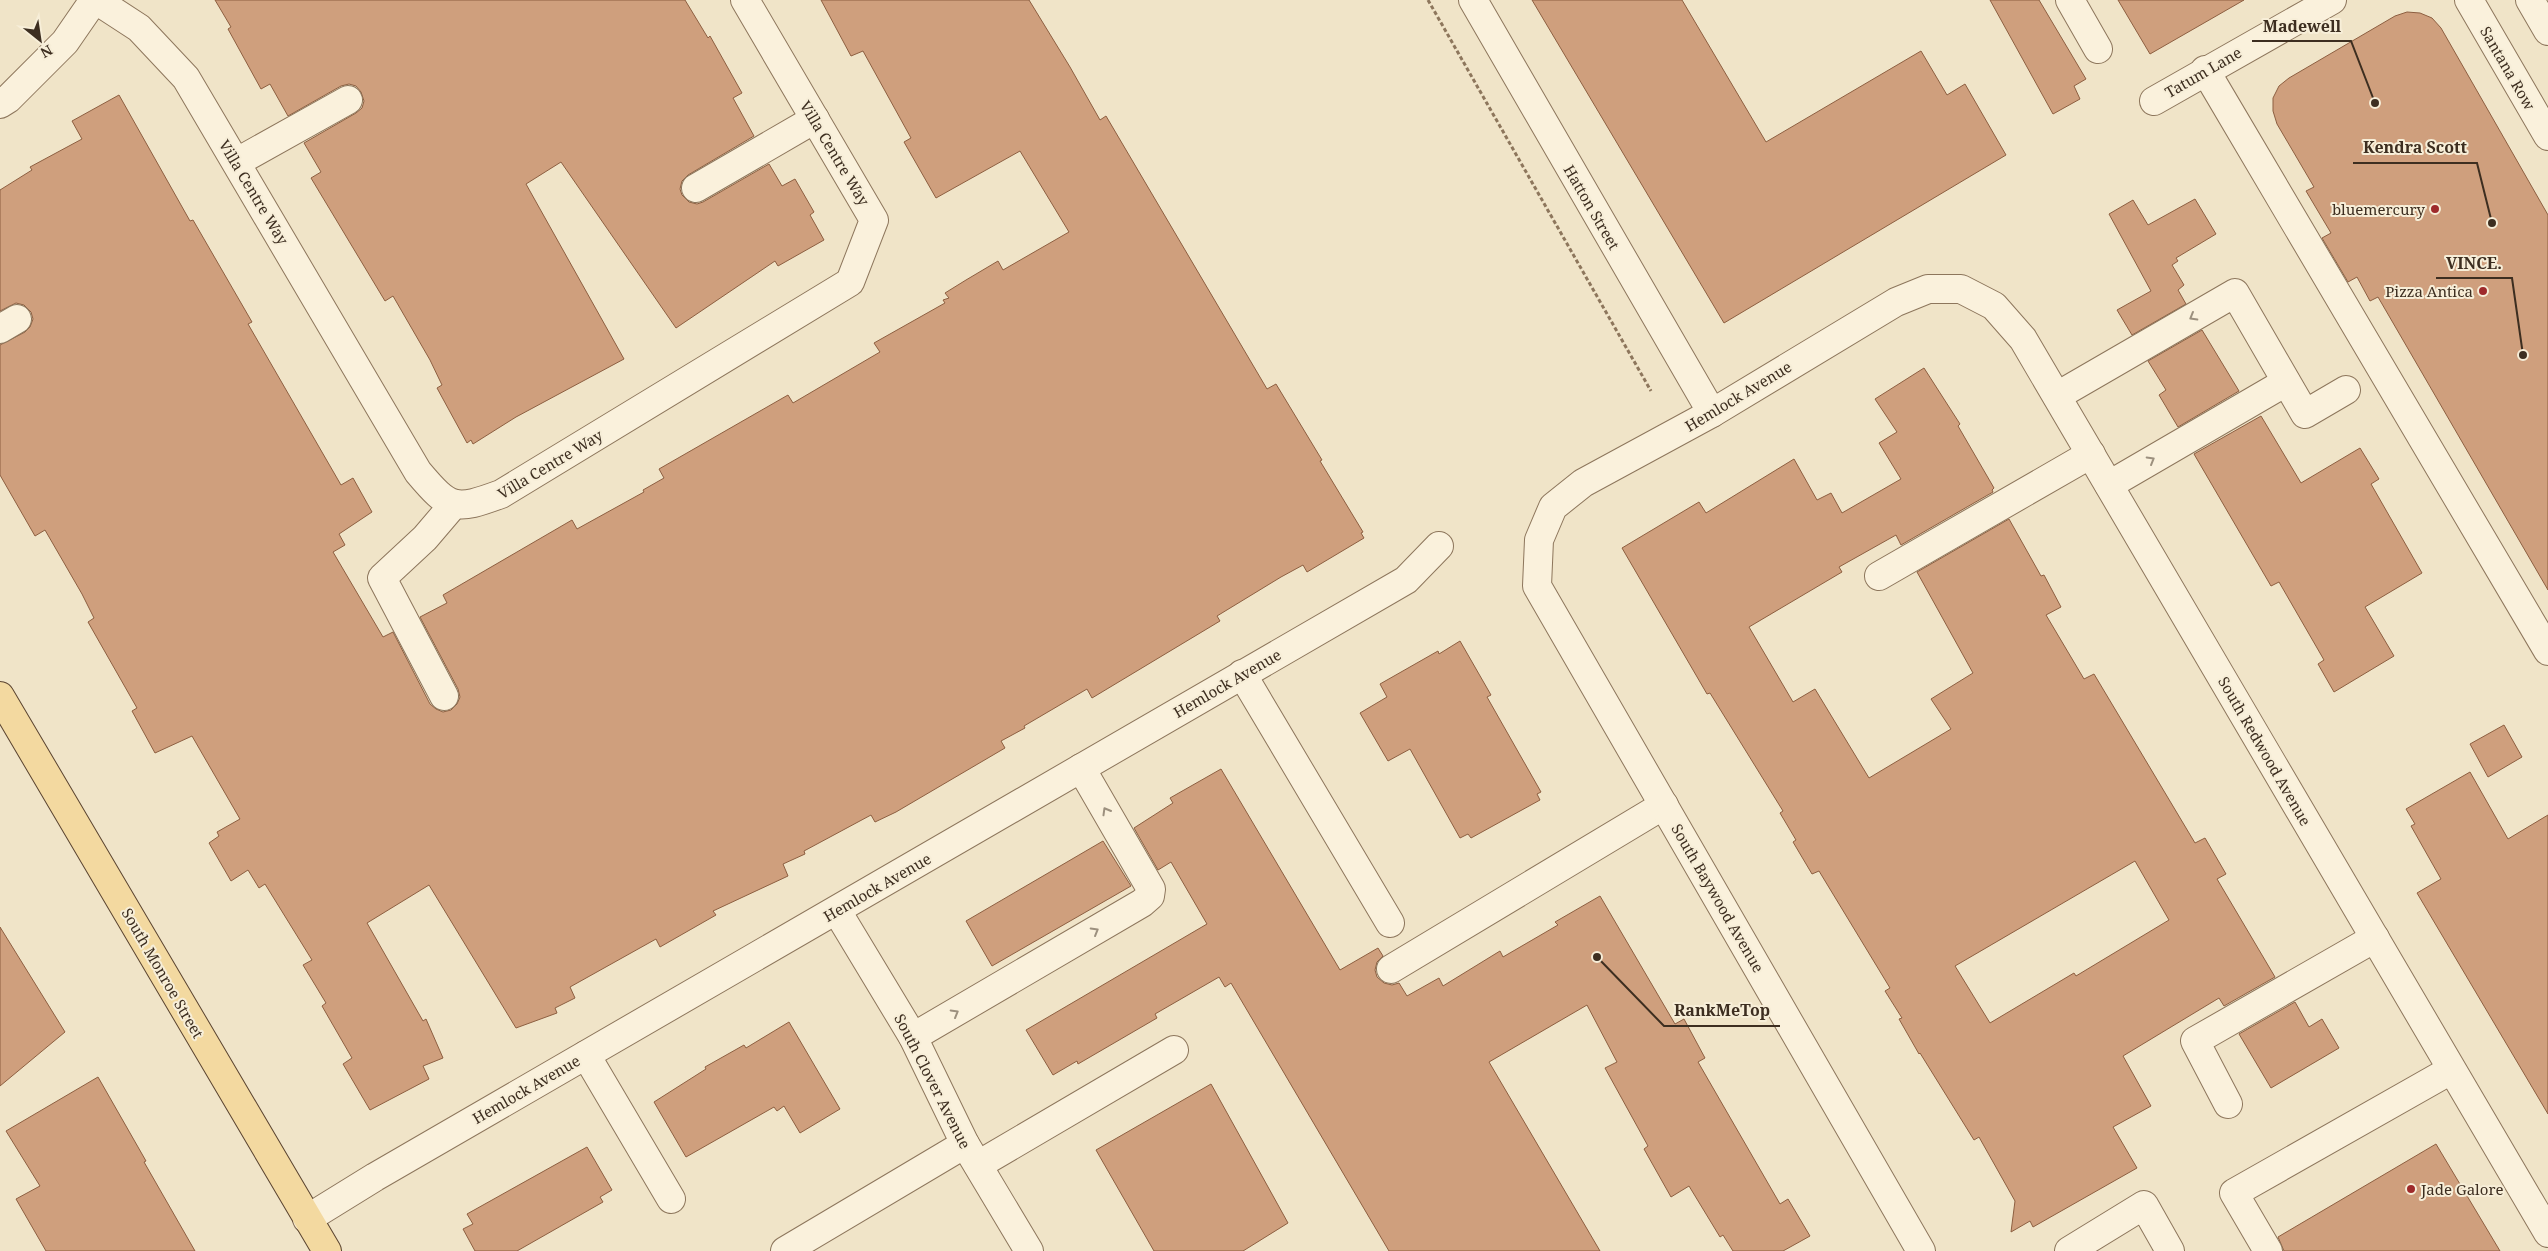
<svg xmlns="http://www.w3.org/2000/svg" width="2548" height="1251" viewBox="0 0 2548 1251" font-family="'Noto Serif',serif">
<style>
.building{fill:#cf9f7d;stroke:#8d5f41;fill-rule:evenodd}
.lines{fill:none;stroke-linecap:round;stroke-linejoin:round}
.minor-casing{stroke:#8d765c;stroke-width:30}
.major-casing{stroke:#5b4430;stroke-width:30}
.path{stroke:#8d765c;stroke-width:3;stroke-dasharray:4 2.5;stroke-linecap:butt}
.minor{stroke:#faf1dc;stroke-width:28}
.major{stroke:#f3d9a0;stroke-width:28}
.oneway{stroke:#9c907e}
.poi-dot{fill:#9e2a2b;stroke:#f7eed8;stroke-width:2}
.labels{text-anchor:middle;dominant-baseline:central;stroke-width:4;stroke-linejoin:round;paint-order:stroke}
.street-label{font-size:15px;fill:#3d2e20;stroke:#f7eed8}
.poi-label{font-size:15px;fill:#3d2e20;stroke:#f7eed8;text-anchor:end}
.leader{fill:none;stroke:#3d2e20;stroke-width:2}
.callout-dot{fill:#3d2e20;stroke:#f7eed8;stroke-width:2}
.callout-label{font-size:16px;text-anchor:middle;font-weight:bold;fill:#3d2e20;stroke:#f7eed8;stroke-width:4;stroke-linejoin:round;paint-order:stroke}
</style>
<rect width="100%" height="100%" fill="#f0e4c8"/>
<g class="building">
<polygon points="215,0 685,0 708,38 710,36 742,93 733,98 754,136 688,175 682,181 680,189 682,195 689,202 697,204 703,202 769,164 782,186 795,179 814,212 810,215 824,240 778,266 775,261 676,328 561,162 526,184 624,359 516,417 473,444 471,440 467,443 437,388 442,385 430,360 393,296 385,301 311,178 321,172 304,143 356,113 362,108 364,101 361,92 356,86 349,84 341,86 288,116 270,84 261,89 228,29 231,27"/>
<polygon points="821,0 1029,0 1070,67 1100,120 1106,116 1267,389 1276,384 1322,460 1320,461 1363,532 1361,533 1364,538 1307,572 1303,565 1281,577 1217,616 1220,621 1092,698 1087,689 1024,726 1025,728 1001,741 1005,748 896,812 875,822 871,815 804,851 805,854 783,864 788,876 713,911 716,915 660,947 656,939 570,987 575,998 555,1008 557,1013 516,1028 429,885 367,923 423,1021 426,1019 443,1058 423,1066 429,1079 370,1110 343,1064 352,1058 322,1006 326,1003 303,965 312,960 265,884 259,888 248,870 231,881 209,843 219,836 217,832 240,819 192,736 155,753 132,711 137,708 88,622 94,618 82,594 45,530 35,536 0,475 0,345 25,332 30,327 33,319 31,312 24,305 16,303 0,311 0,190 32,170 30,167 82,139 72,121 119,95 190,221 193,220 252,322 248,324 341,485 353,478 372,512 339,534 345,545 333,552 383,637 393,632 430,704 436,709 443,712 451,710 457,704 460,697 458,689 420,617 447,603 443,595 572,520 577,529 644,492 643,490 664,478 659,469 788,395 793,403 880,352 874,343 945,303 943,300 949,298 945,293 966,280 998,261 1003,270 1069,232 1020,151 936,198 904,142 911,138 863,51 851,56"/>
<polygon points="1532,0 1682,0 1766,142 1921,51 1947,95 1965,84 2006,155 1724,323"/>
<polygon points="1990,0 2039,0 2086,79 2074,86 2080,99 2053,114"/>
<polygon points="2118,0 2244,0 2150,54"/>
<polygon points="2407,12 2420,13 2432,18 2441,28 2548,215 2548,590 2378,297 2370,301 2357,277 2348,282 2322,238 2331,233 2306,191 2314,187 2277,124 2273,111 2273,98 2279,86 2289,78 2395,16"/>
<polygon points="2195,199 2216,234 2176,258 2178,261 2172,265 2184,285 2178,290 2186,304 2132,335 2117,310 2151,291 2109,214 2133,200 2148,225"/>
<polygon points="2202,330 2239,391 2178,427 2159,395 2166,390 2148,361"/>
<path d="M1924 368 1960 424 1958 426 1994 488 1992 490 1993 492 1901 545 1896 535 1839 567 1842 572 1749 627 1793 702 1815 689 1869 778 1951 729 1931 699 1973 673 1917 572 2009 519 2041 576 2044 575 2061 607 2046 615 2084 679 2094 674 2195 843 2205 838 2226 874 2217 879 2275 977 2224 1006 2219 998 2123 1056 2151 1106 2113 1127 2137 1168 2033 1227 2030 1221 2011 1232 2015 1201 1979 1137 1974 1140 1920 1053 1919 1054 1899 1019 1902 1018 1885 991 1890 988 1819 871 1812 874 1793 842 1796 840 1780 813 1783 811 1710 693 1707 694 1622 548 1699 502 1706 513 1794 459 1817 500 1831 493 1842 513 1901 479 1879 443 1897 432 1875 399ZM2135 861 2169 920 2076 976 2074 973 1990 1023 1955 966Z"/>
<polygon points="2261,416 2301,483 2360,448 2379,479 2371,484 2422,573 2365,607 2394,656 2334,692 2318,664 2324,660 2279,582 2271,586 2194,454"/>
<polygon points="1460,641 1491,695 1487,697 1541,792 1537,794 1540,800 1471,838 1468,834 1460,838 1410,749 1388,761 1360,713 1387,697 1380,684 1438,651 1439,654"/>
<polygon points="2504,725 2522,757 2488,777 2470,744"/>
<polygon points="1221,769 1340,970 1378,948 1383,956 1377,962 1375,970 1377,977 1384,983 1392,985 1399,983 1407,996 1439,978 1443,986 1500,951 1503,957 1558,925 1555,922 1600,896 1675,1024 1684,1019 1705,1058 1698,1062 1780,1204 1788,1199 1810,1236 1783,1251 1733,1251 1723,1235 1720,1237 1689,1186 1671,1197 1644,1149 1648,1146 1605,1068 1617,1062 1587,1005 1489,1062 1600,1251 1389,1251 1231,983 1225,987 1219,977 1155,1014 1157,1018 1078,1064 1077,1061 1053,1075 1026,1030 1207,924 1171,862 1158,870 1134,828 1173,803 1170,798"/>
<polygon points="2470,772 2508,839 2548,815 2548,1114 2417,893 2441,879 2411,826 2415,824 2406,809"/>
<polygon points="1103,841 1131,886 992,966 966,921"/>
<polygon points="0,927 65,1032 0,1086"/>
<polygon points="2295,1002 2309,1027 2322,1019 2339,1048 2271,1088 2239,1034"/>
<polygon points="789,1022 840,1109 800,1133 784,1106 777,1111 774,1107 686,1157 654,1102 706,1069 705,1067 744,1045 746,1048"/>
<polygon points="98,1077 146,1161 144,1162 195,1251 46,1251 16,1199 40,1186 6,1131"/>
<polygon points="1211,1084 1288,1223 1243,1251 1154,1251 1096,1150"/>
<polygon points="2436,1144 2500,1251 2284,1251 2278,1237"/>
<polygon points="587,1147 612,1190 600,1197 603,1202 517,1251 475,1251 463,1229 473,1224 467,1214"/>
</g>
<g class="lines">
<defs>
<g id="minor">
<path d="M96 0 139 28 186 78 418 472C450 510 455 511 501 494L850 282 874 220 745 0"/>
<polyline points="1473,0 1712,413"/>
<polyline points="2070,0 2098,49"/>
<polyline points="2469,0 2548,136"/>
<polyline points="2530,0 2548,31"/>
<polyline points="2205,70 2548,651"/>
<polyline points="2154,101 2332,0"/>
<polyline points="0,104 8,99 65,42 94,0"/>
<polyline points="237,162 348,100"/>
<polyline points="696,188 815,119"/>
<polyline points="0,329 17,319"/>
<polyline points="2057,396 2235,293 2305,414 2346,390"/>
<polyline points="2109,485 2286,382"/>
<polyline points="1879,576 2091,454"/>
<polyline points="1242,674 1390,923"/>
<polyline points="444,696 382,578 425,538 454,504"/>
<polyline points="837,911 913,1037 965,1144 1029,1251"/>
<polyline points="1391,969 1664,805"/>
<polyline points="913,1037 1142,903 1150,896 1151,889 1081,768"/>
<polyline points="586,1055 671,1199"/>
<polyline points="2228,1104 2195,1041 2375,938"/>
<polyline points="978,1165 1174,1050"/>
<polyline points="307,1219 375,1177 1406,580 1439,546"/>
<polyline points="785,1251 965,1144"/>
<polyline points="1921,1251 1537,586 1539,540 1553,507 1583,483 1712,413 1896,302 1928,289 1961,289 1994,306 2023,339 2548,1233"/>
<polyline points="2069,1251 2144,1205 2170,1251"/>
<polyline points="2268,1251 2234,1193 2451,1070"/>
</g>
<polyline id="major" points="0,696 327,1251"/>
</defs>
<use href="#minor" class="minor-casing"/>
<use href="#major" class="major-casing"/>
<polyline class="path" points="1428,0 1651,391"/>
<use href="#minor" class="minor"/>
<use href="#major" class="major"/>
</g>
<defs><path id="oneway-chevron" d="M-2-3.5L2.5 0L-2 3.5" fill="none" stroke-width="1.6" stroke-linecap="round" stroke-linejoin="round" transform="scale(1.25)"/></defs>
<g class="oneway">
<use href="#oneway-chevron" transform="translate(2193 317) rotate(150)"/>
<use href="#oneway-chevron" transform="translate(2151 460) rotate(-30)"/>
<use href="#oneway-chevron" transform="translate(1106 811) rotate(-120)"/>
<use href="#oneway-chevron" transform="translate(1095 931) rotate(-30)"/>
<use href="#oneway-chevron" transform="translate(955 1013) rotate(-30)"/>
</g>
<g class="poi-dot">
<circle cx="2435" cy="209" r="5"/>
<circle cx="2483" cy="291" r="5"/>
<circle cx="2411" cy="1189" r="5"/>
</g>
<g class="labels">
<g class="street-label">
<text transform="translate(2508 68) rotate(60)">Santana Row</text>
<text transform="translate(2203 72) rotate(-30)">Tatum Lane</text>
<text transform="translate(835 153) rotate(59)">Villa Centre Way</text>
<text transform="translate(254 192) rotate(59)">Villa Centre Way</text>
<text transform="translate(1592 207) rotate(60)">Hatton Street</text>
<text transform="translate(1738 396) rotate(-31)">Hemlock Avenue</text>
<text transform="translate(550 464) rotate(-31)">Villa Centre Way</text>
<text transform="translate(1227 683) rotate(-30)">Hemlock Avenue</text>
<text transform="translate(2265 751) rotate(60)">South Redwood Avenue</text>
<text transform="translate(877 887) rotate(-30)">Hemlock Avenue</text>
<text transform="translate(1718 898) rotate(60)">South Baywood Avenue</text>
<text transform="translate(163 973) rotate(60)">South Monroe Street</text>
<text transform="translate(933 1081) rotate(63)">South Clover Avenue</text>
<text transform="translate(526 1089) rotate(-30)">Hemlock Avenue</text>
</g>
<g class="poi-label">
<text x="2425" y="209">bluemercury</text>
<text x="2473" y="291">Pizza Antica</text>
<text x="2421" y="1189" text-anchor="start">Jade Galore</text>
</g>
</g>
<path class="leader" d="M2375 103L2351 41H2252M2492 223L2477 163H2353M2523 355L2512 278H2436M1597 957L1664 1026H1780"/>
<g class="callout-dot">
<circle cx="2375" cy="103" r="5"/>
<circle cx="2492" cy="223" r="5"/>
<circle cx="2523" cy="355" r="5"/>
<circle cx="1597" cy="957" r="5"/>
</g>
<g class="callout-label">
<text x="2302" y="32">Madewell</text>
<text x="2415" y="153">Kendra Scott</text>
<text x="2474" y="269">VINCE.</text>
<text x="1722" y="1016">RankMeTop</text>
</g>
<g transform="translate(40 40) rotate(150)" stroke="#f7eed8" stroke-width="4" paint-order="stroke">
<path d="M0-4L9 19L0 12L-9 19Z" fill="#3d2e20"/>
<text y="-8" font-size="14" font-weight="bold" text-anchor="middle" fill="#3d2e20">N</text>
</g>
</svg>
